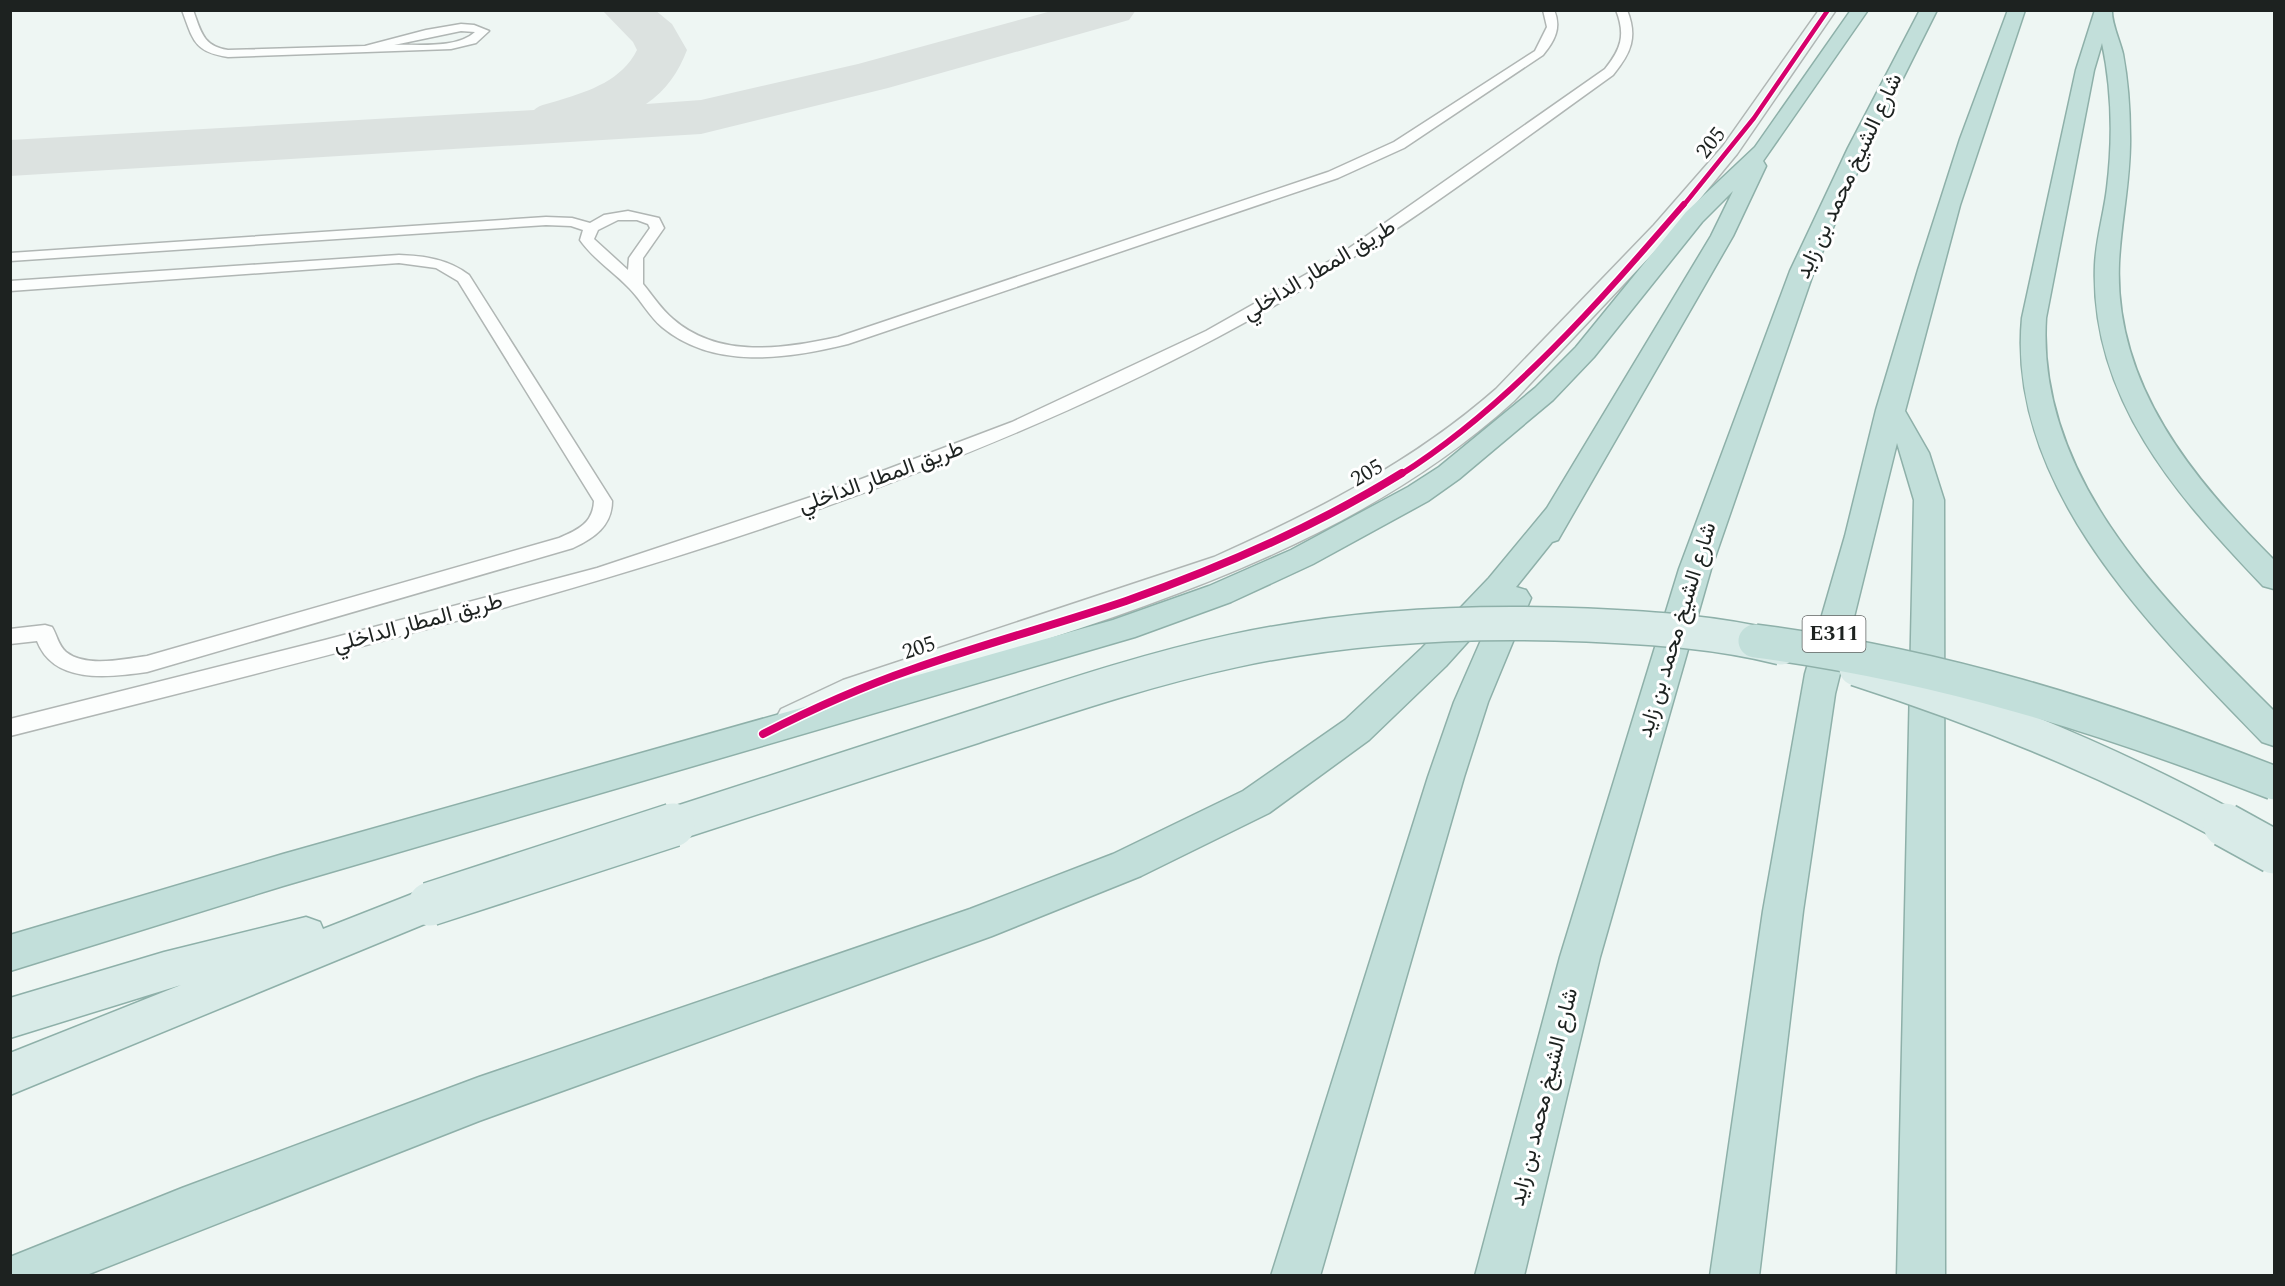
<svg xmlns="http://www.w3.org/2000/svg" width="2285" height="1286" viewBox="0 0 2285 1286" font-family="Spectral,Vazirmatn,serif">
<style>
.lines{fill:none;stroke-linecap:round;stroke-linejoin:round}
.taxiway{fill:#dce2e0;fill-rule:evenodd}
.lane-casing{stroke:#b0b6b4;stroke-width:3}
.secondary-casing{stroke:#b0b6b4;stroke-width:3}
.primary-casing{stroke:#8eb0a9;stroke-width:3}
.highway-casing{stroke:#8eb0a9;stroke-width:3}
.lane{fill:#fcfefd;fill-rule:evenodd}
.secondary{fill:#ebf5f2;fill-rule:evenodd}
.primary{fill:#d9ebe8;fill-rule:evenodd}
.highway{fill:#c2dfda;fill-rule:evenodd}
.primary-bridge-far1-casing{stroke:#8eb0a9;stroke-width:36;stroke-linecap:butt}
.primary-bridge-casing{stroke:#8eb0a9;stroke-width:46;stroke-linecap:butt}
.highway-bridge-casing{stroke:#8eb0a9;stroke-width:36;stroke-linecap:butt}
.primary-bridge-far1{stroke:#d9ebe8;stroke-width:33}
.primary-bridge{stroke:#d9ebe8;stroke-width:43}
.highway-bridge{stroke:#c2dfda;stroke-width:33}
.cycleway-far2-casing{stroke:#fff;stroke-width:7}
.cycleway-far1-casing{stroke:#fff;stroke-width:9}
.cycleway-casing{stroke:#fff;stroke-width:11}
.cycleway-far2{stroke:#d6006c;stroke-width:4.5}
.cycleway-far1{stroke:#d6006c;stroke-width:6}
.cycleway{stroke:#d6006c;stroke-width:8}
.labels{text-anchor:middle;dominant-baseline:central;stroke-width:6;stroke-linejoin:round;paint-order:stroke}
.shield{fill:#fff;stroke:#616463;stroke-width:1.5}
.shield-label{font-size:21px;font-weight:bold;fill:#1d2220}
.street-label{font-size:22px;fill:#1d2220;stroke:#fff}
</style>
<rect width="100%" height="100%" fill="#eef6f3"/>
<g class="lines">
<path class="taxiway" d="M602 10H655L672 24 687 50C679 71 666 91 646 104L701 100 858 64 1055 10H1136L1129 20 888 88 701 134 10 176V140L534 110C540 104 552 103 560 100 590 91 622 80 637 50L633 42Z"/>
<defs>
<g id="lane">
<path d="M182 10H193C201 32 203 46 228 50L365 46 426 30 461 24 474 25 489 31 476 43 451 49 228 57C194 52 193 40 182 10ZM461 31 475 32C456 49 419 44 394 45Z"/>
<path d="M1543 10H1554C1562 28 1554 42 1543 55L1404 148 1338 178 848 344C787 359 714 370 662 327 649 316 641 300 629 288 613 271 593 259 580 240L583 230 571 226 546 225 10 261V253L546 217 572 218 590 223 604 215 628 211 659 218 664 228 643 258V284C653 296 661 309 673 319 719 359 783 349 838 337L1328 172 1394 142 1535 51 1547 27ZM618 220H637L648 224 650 228 629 258 628 270 594 239 598 230Z"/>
<path d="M1616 10H1627C1638 37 1631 53 1613 75 1485 167 1358 263 1218 337 844 535 418 632 10 736V719L325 640 597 568 835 489 1012 422 1206 331 1335 258 1605 69C1621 49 1626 35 1616 10Z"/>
<path d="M399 255C425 256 448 259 469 275L612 501C612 526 594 538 573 548L147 672C109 677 54 685 37 641L10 644V629L45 625 52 627C57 635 58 645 66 652 86 668 124 659 147 656L559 538C578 530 593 523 594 501L458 281 436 268 399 263 10 291V281Z"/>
</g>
<path id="secondary" d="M1819 10H1836L1737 154 1670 235 1514 401C1340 559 1104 619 885 692 864 699 810 730 794 731 790 731 784 729 781 727L776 718 781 709 843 680 1214 557C1315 512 1413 462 1496 389L1654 225 1723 146Z"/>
<polygon id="primary" points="430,887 444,892 450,904 444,916 10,1095 10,1053 181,985 10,1038 10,998 164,952 306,917 320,922 323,929"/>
<g id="highway">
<polygon points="1851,10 1868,10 1763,161 1766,166 1733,236 1562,533 1558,540 1552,542 1516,587 1526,590 1531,598 1488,702 1464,777 1320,1276 1271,1276 1428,777 1454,702 1492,615 1446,666 1369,740 1269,813 1141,876 992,936 479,1121 84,1276 10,1276 10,1257 182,1188 479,1077 970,909 1113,854 1243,791 1345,720 1422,648 1489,578 1547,508 1711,236 1733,191 1702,222 1594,357 1553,400 1459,479 1428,501 1313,564 1231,602 1135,637 283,886 10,971 10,935 283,854 1113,620 1209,586 1291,550 1408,487 1439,467 1535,388 1576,347 1686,212 1755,147"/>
<polygon points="1920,10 1937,10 1868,148 1814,271 1711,569 1600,957 1524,1276 1475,1276 1560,957 1679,569 1790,271 1848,148"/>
<polygon points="2008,10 2025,10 1960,205 1905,411 1929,453 1944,500 1945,1276 1897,1276 1914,500 1897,443 1835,694 1803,911 1759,1276 1710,1276 1763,911 1805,674 1845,536 1876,410 1918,270 1960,139"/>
<path d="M2095 10H2112C2111 22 2120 41 2123 54 2128 81 2130 109 2130 136 2131 179 2121 220 2119 263 2114 385 2193 479 2274 560V589L2263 586C2176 495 2090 398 2095 265 2096 239 2104 214 2107 188 2113 140 2112 90 2102 43L2094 70 2046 318C2036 481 2168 605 2274 711V746L2262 742C2153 629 2006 488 2022 318L2076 70Z"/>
</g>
</defs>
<use href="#lane" class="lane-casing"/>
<use href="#secondary" class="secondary-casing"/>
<use href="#primary" class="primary-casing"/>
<use href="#highway" class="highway-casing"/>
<use href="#lane" class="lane"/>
<use href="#secondary" class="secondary"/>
<use href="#primary" class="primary"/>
<use href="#highway" class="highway"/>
<defs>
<g id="primary-bridge-far1">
<path d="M1856 669C1986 711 2109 761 2228 826"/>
<path d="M668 826C770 793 872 760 974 727 1060 699 1145 670 1233 651 1349 626 1470 620 1587 625 1653 628 1717 632 1781 648"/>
</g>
<g id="primary-bridge">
<polyline points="2225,825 2274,852"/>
<polyline points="430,904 673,825"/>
</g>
<path id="highway-bridge" d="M1755 641C1939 665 2102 716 2274 783"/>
</defs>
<use href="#primary-bridge-far1" class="primary-bridge-far1-casing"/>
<use href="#primary-bridge" class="primary-bridge-casing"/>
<use href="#highway-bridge" class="highway-bridge-casing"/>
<use href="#primary-bridge-far1" class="primary-bridge-far1"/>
<use href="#primary-bridge" class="primary-bridge"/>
<use href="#highway-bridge" class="highway-bridge"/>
<defs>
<polyline id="cycleway-far2" points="1683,206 1754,118 1828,10"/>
<path id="cycleway-far1" d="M1400 475C1508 407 1600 301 1684 204"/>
<path id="cycleway" d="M763 734C812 709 861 687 913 669 983 644 1055 625 1126 601 1222 567 1315 527 1402 473"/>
</defs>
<use href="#cycleway-far2" class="cycleway-far2-casing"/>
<use href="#cycleway-far1" class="cycleway-far1-casing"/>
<use href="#cycleway" class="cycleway-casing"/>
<use href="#cycleway-far2" class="cycleway-far2"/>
<use href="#cycleway-far1" class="cycleway-far1"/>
<use href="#cycleway" class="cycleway"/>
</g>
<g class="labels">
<rect class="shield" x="1802.5" y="616" width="63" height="36" rx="4.5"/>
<g class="shield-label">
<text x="1834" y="634">E311</text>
</g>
<g class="street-label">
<text transform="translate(1711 143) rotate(-51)">205</text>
<text transform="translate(1849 176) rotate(-65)">شارع الشيخ محمد بن زايد</text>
<text transform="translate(1319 270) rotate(-31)">طريق المطار الداخلي</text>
<text transform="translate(1367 473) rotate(-30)">205</text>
<text transform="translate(881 477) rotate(-20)">طريق المطار الداخلي</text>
<text transform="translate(418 623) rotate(-15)">طريق المطار الداخلي</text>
<text transform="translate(1677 630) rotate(-73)">شارع الشيخ محمد بن زايد</text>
<text transform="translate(919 648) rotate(-18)">205</text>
<text transform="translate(1544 1097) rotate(-76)">شارع الشيخ محمد بن زايد</text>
</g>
</g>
<rect width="2285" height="1286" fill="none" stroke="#1d2220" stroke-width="24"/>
</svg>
